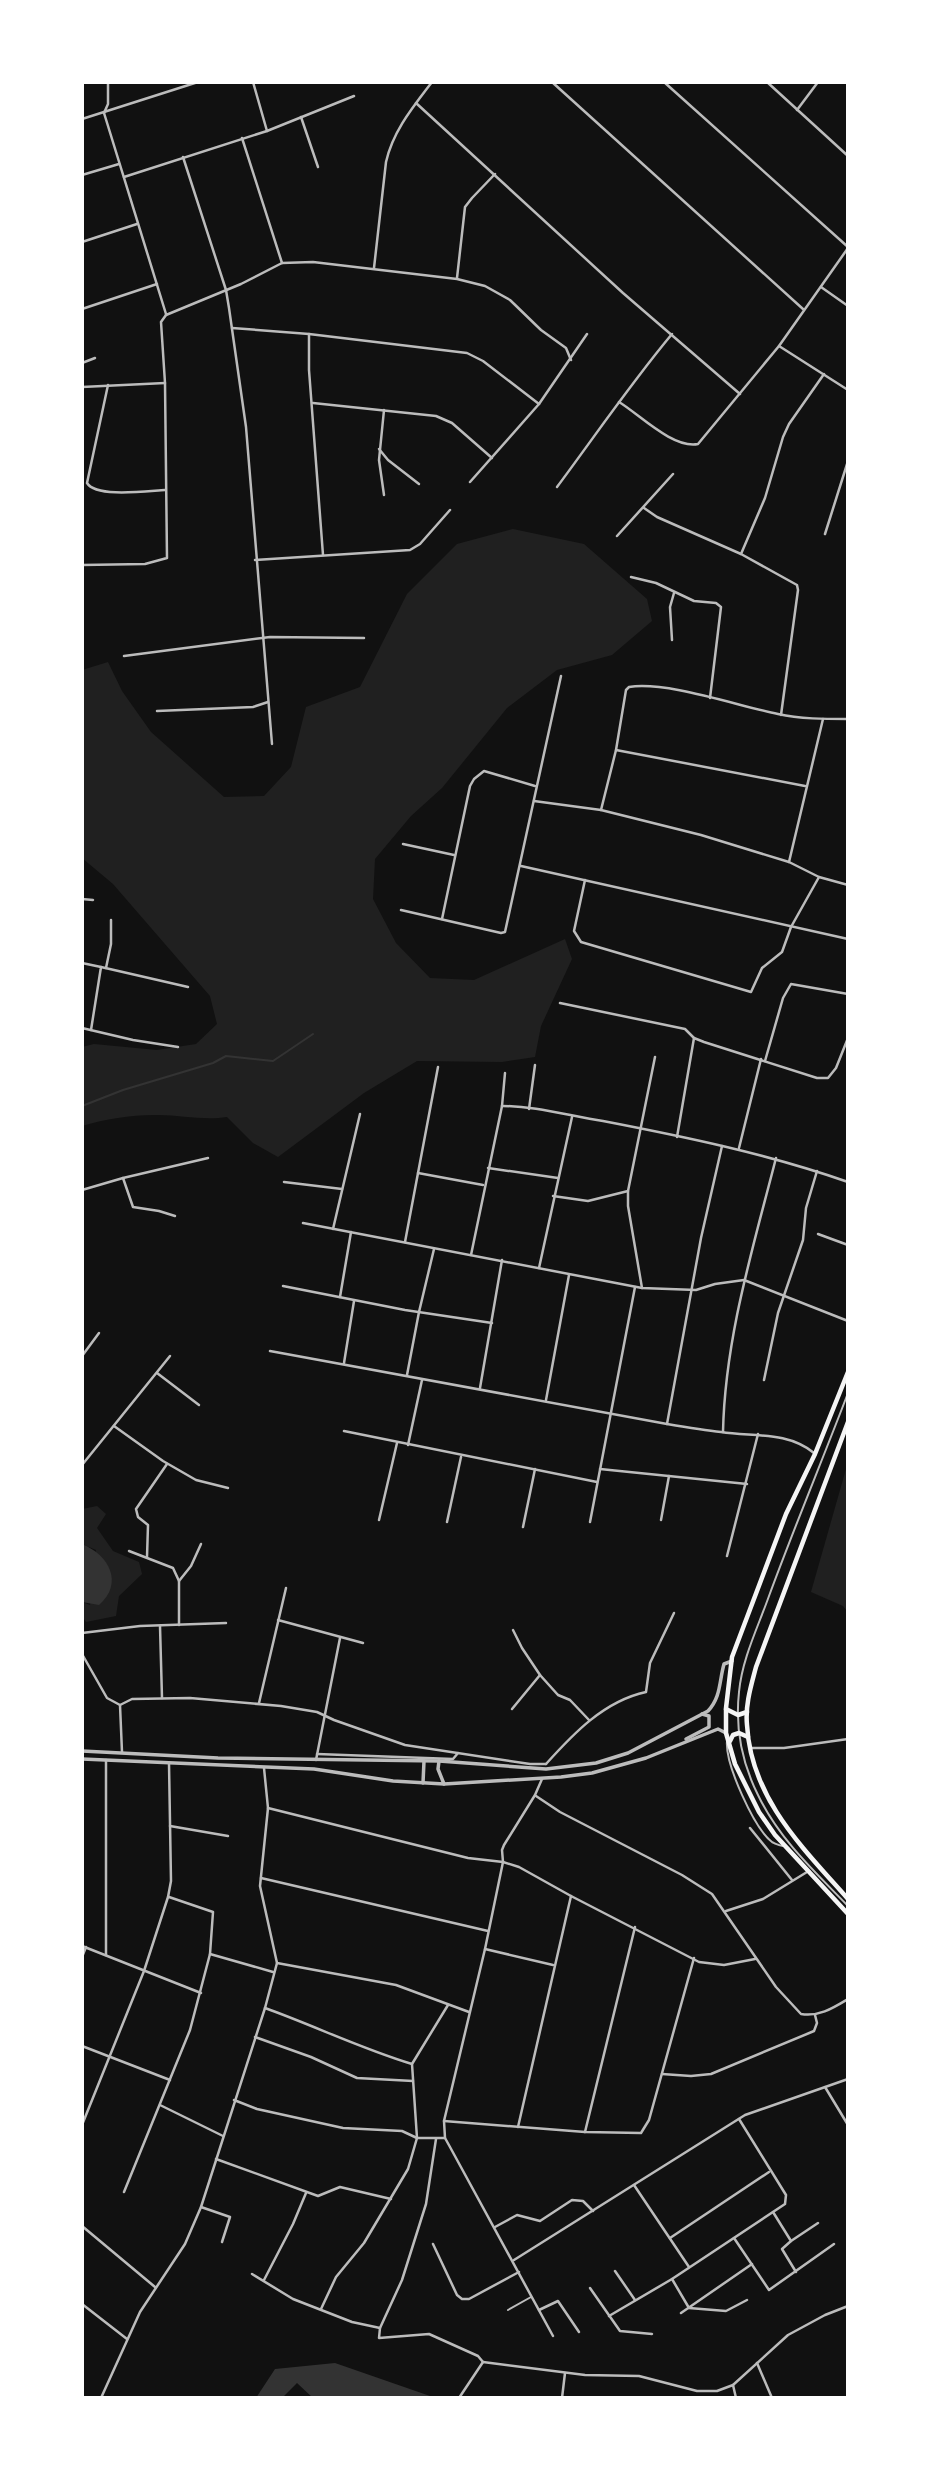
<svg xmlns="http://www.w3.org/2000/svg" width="930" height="2480" viewBox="0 0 930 2480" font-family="Cabin,sans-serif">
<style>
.green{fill:#202020}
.water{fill:#333}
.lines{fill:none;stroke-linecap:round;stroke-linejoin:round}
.stream{stroke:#333;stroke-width:2}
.service{stroke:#bcbcbc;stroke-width:2}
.minor{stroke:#bcbcbc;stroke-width:2.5}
.tertiary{stroke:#bcbcbc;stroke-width:3.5}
.trunk{stroke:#f5f5f5;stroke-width:4.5}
</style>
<rect width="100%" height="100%" fill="#111"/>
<g class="green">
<path d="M513 529 584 544 647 599 652 621 612 655 557 670 507 708 442 788 411 816 375 859 373 899 396 943 430 978 474 980 565 939 572 959 541 1026 535 1057 502 1062 417 1061 364 1093 278 1157 253 1143 227 1117C202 1121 178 1114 154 1115 129 1115 106 1119 82 1126V1047L94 1044 157 1050 196 1044 217 1024 210 996 113 884 82 858V670L108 662 122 691 151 732 224 797 264 796 291 767 306 707 360 687 407 594 457 544Z"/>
<polygon points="848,1462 848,1612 843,1606 811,1592"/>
<polygon points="97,1506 106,1514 97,1528 113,1551 139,1562 142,1574 119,1596 116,1616 86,1622 82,1616 82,1602 90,1605 96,1550 82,1544 82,1509"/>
</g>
<g class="water">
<path d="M82 1544C109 1555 124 1583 99 1605L82 1602Z"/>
<polygon points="335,2363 430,2396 430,2398 313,2398 297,2383 282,2398 256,2398 275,2369"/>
</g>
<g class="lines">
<polyline class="stream" points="82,1106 123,1090 213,1063 226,1056 273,1061 313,1034"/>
<g class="service">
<path d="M848 1393C822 1461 794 1528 769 1596 758 1627 742 1659 739 1692 735 1728 742 1763 758 1795 779 1839 815 1872 848 1906"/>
<path d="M727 1741C725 1764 754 1828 772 1842 773 1843 781 1846 783 1846"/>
<polyline points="508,2310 531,2297"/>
</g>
<g class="minor">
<polyline points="253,82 267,131"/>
<polyline points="552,82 803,309"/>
<polyline points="664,82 848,247"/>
<polyline points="767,82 848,156"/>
<polyline points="416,103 623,293 740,394"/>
<polyline points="797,110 818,82"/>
<polyline points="104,113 166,314"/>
<polyline points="104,113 108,104 108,82"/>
<polyline points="301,117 318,167"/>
<polyline points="82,119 198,82"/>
<polyline points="242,138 282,263"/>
<polyline points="183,157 226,290 229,308 246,427 272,744"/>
<polyline points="82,175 119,164"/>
<polyline points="124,177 267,131 354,96"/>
<polyline points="82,242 137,224"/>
<path d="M374 268 386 162C393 131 413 107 432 82"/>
<polyline points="457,278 465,207 472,198 495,174"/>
<polyline points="821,287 848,306"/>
<polyline points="82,309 157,284"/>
<polyline points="166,315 241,284 282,263 313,262 457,279 485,286 510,300 541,330 566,348 571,360"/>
<polyline points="232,328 309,334 467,353 483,361 539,404"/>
<polyline points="309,334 309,370 323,555"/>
<polyline points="779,346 848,390"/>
<polyline points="82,363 95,358"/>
<path d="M108 385 87 483C96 498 147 491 165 490"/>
<polyline points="82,387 165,383"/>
<path d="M619 402C639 414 673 449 698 444L779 346 848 248"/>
<polyline points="313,403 436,416 452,423 492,458"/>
<polyline points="379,449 388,460 419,484"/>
<polyline points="470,482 539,404 587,334"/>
<path d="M557 487C595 436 631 383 672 334"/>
<polyline points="384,495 379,460 384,410"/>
<polyline points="644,508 657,517 741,554 797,585 798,590 781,715"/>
<polyline points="825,534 848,461"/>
<polyline points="617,536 673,474"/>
<polyline points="741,554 765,498 783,437 789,424 824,374"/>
<polyline points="255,560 410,550 420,544 450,510"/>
<polyline points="82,565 145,564 167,558 165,383 161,322 166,315"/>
<polyline points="631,577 656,583 694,601 716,603 721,607 710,698"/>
<polyline points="672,640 670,607 674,593"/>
<polyline points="124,656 270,637 364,638"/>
<polyline points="157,711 253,707 268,702"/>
<polyline points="616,750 805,786"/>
<polyline points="534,801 601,810 701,835 789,862 819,877 848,885"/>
<path d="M601 810 616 750 626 690 629 687C667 681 738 706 778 714 800 719 825 719 848 719"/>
<polyline points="403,844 454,855"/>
<polyline points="789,862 823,719"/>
<polyline points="521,866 848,939"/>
<polyline points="585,880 574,931 581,942 751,992 762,968 782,952 791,927 819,877"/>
<polyline points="82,899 93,900"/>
<polyline points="401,910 501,933 505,932 561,676"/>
<polyline points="442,919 470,786 474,779 484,771 535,786"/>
<polyline points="82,963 101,967 91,1030"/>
<polyline points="101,967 188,987"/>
<polyline points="106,968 111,944 111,920"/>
<polyline points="560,1003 685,1029 694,1038 704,1042 817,1078 828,1078 836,1068 848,1038"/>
<polyline points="82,1028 133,1040 178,1047"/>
<polyline points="765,1061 783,998 791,984 848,994"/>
<path d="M502 1106C535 1106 570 1116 603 1121 686 1137 768 1154 848 1182"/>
<polyline points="529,1109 535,1065"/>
<polyline points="677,1137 694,1038"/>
<polyline points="739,1148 761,1059"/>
<polyline points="488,1168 558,1178"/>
<polyline points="418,1173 483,1185"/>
<polyline points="123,1178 133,1207 159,1211 175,1216"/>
<polyline points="284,1182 342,1189"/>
<polyline points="82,1190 123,1178 208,1158"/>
<polyline points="553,1196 588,1201 628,1191"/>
<polyline points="303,1223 642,1288 696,1290 715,1284 744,1280 848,1321"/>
<polyline points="333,1229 360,1114"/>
<polyline points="818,1234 848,1245"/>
<polyline points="405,1242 438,1067"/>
<polyline points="471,1255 502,1106 505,1073"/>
<polyline points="539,1268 572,1117"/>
<polyline points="283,1286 405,1310 492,1323"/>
<polyline points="642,1288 628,1206 628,1191 655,1057"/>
<polyline points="340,1297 351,1232"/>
<path d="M270 1351 667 1424C685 1427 703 1430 721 1432 753 1437 787 1431 814 1453"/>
<polyline points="82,1356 99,1333"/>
<polyline points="344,1363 354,1301"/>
<polyline points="157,1373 199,1405"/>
<polyline points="407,1375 419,1312 434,1249"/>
<polyline points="764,1380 778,1313 803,1240 806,1208 817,1171"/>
<polyline points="480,1388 502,1260"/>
<polyline points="546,1400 569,1275"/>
<polyline points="667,1424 701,1238 722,1146"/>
<polyline points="114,1426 163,1461 196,1480 228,1488"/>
<polyline points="344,1431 597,1482"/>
<path d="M723 1432C725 1338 753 1248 776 1158"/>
<polyline points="408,1445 422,1380"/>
<polyline points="82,1465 170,1356"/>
<polyline points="600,1469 747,1484"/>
<polyline points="379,1520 397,1443"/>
<polyline points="661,1520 669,1476"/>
<polyline points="447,1522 461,1457"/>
<polyline points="590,1522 635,1287"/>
<polyline points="523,1527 535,1469"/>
<polyline points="129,1551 173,1568 179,1581 179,1625"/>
<polyline points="727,1556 758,1434"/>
<polyline points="147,1557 148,1525 138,1517 136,1509 167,1464"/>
<polyline points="179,1581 191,1566 201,1544"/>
<polyline points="278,1620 363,1643"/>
<polyline points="160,1626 162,1698"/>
<polyline points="513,1630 522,1648 540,1675 558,1695 570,1700 589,1720"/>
<polyline points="82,1633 140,1626 226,1623"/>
<polyline points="82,1654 107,1698 120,1705 122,1752"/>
<polyline points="259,1703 286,1588"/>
<polyline points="120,1705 132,1699 190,1698 281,1706 317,1712 334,1720 405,1745 530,1764 546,1764"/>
<polyline points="512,1709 540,1675"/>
<polyline points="750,1748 784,1748 848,1739"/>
<polyline points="317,1754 453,1759 458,1753"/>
<polyline points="106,1760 106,1955"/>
<polyline points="316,1760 340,1638"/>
<path d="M546 1764C573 1734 604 1701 646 1692L650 1663 674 1613"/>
<polyline points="542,1779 535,1795 504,1845 502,1850 503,1862 485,1949 444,2121 445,2138 450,2147 553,2336"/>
<path d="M536 1796 560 1812 682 1875 712 1894 776 1987 801 2014C819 2017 833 2008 848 1999"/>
<polyline points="268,1808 468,1858 503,1862 519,1867 571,1896 699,1962 724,1965 755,1959"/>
<polyline points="170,1826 228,1836"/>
<polyline points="750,1828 792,1880"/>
<polyline points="261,1878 488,1931"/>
<polyline points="726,1911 763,1899 807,1872"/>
<polyline points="82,1946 201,1993"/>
<polyline points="485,1949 553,1965"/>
<polyline points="210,1954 273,1972"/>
<polyline points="82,1957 86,1947"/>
<polyline points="277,1963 396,1985 469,2012"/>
<path d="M265 2008C315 2026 362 2049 412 2064"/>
<polyline points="255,2037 311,2057 357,2078 413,2081"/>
<polyline points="82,2046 170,2080"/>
<polyline points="662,2074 691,2076 711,2074 814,2031 817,2023 815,2015"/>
<polyline points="825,2087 848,2125"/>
<polyline points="234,2100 257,2109 343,2128 402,2131 417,2138 445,2138"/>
<polyline points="160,2105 223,2136"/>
<polyline points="444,2121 585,2132 641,2133 649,2120 694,1958"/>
<polyline points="82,2125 144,1971 168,1897 171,1881 169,1763"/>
<polyline points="518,2127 571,1896"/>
<polyline points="585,2132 635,1927"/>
<polyline points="436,2139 426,2204 402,2280 380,2328 379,2338 429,2334 478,2356 483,2362"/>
<polyline points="216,2159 318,2196 340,2187 391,2199"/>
<polyline points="634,2185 689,2267"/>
<polyline points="124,2192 190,2030 210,1954 213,1912 169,1897"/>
<polyline points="201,2207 230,2217 222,2242"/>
<polyline points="773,2212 791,2241 782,2249 796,2272"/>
<polyline points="82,2226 155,2287"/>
<polyline points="495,2227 517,2215 540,2221 572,2200 583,2201 593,2211"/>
<polyline points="670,2238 769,2172"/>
<polyline points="734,2238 769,2290 834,2244"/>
<polyline points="791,2241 818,2223"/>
<polyline points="433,2244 457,2295 462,2299 469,2299 519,2272"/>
<polyline points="514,2260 745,2115 848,2079"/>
<polyline points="615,2271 635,2300"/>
<polyline points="252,2274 293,2299 352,2322 380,2328"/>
<polyline points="672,2279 689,2308 726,2311 747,2300"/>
<polyline points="264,2280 293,2224 306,2193"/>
<polyline points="590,2288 620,2331 652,2334"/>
<polyline points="82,2304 127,2339"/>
<polyline points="321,2309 336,2277 364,2243 408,2169 417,2138 412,2064 448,2005"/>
<polyline points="539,2310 558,2301 579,2332"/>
<polyline points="681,2313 752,2264"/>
<polyline points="609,2316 672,2279 785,2204 786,2195 739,2119"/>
<polyline points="483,2362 585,2375 639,2376 697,2391 717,2391 733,2385 788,2335 825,2315 848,2306"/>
<polyline points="757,2363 772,2398"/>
<polyline points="733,2385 736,2398"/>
<polyline points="101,2398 140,2312 185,2244 201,2207 265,2008 277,1963 260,1886 268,1808 264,1768"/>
<polyline points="459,2398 483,2362"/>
<polyline points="562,2398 565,2373"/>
</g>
<g class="tertiary">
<polyline points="686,1739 709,1727 709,1716 702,1714"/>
<path d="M82 1751 218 1758 439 1761 546 1769 596 1763 628 1753 708 1711C721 1697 719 1682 724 1664L732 1661"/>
<polyline points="82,1759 314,1769 393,1781 444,1784 561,1777 592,1773 646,1758 718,1729 726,1733"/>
<polyline points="439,1761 438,1769 444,1784"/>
<polyline points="423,1783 424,1761"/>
</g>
<g class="trunk">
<polyline points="848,1372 815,1454 786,1514 732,1657 726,1708 726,1733 735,1764 759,1812 775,1835 848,1914"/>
<path d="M848 1422 756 1667C751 1686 745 1705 747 1725 751 1798 802 1847 848 1899"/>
<polyline points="726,1709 738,1715 747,1712"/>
<polyline points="730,1741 733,1735 739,1733 748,1737"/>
</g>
</g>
<rect width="930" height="2480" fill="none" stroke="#ffffff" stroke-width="168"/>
</svg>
